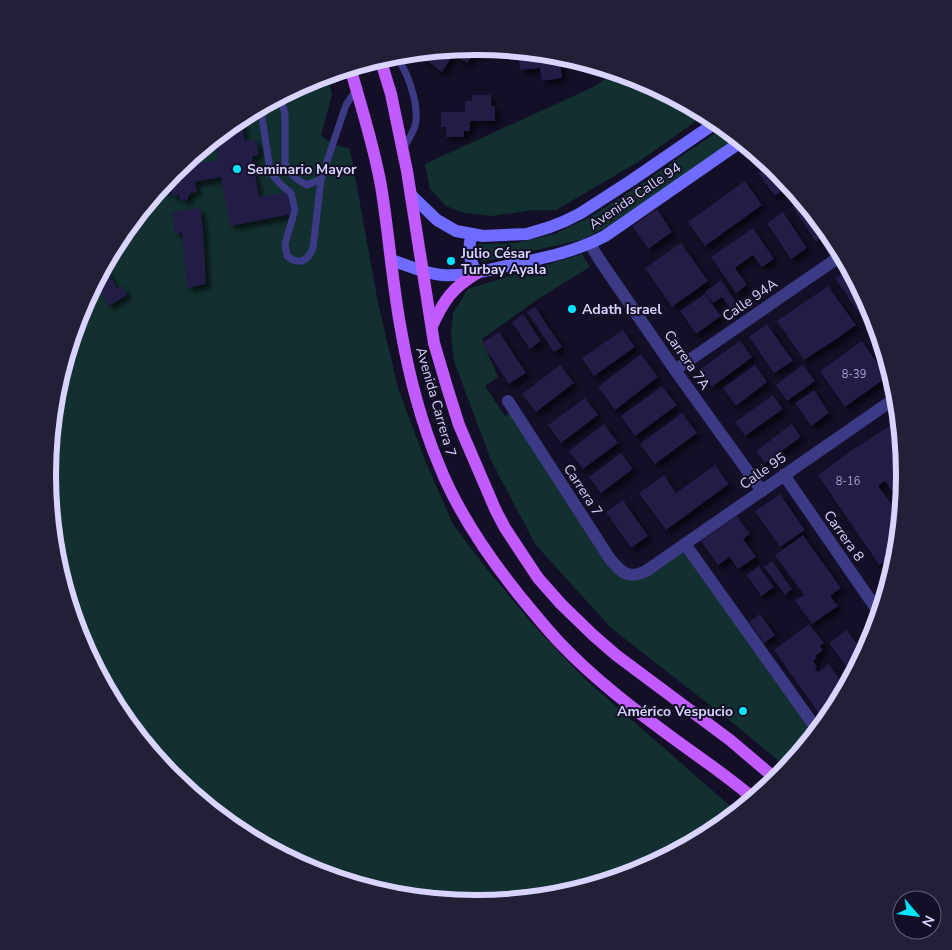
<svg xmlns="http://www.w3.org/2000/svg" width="952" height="950" viewBox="0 0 952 950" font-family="'Nunito Sans',sans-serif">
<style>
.green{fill:#12302f}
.building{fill:#241b47;filter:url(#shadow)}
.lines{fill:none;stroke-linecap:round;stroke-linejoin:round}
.service{stroke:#3d3a85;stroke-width:7}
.minor{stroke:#3d3a85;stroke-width:12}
.secondary{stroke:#6f6bff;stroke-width:12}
.primary{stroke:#c25bff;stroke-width:12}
.poi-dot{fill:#00e5ff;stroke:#130f26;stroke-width:2}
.labels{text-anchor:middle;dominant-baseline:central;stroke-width:4;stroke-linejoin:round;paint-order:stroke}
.number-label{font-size:11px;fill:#aca6d1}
.poi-label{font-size:14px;font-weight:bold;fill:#d9d4ff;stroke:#130f26;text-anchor:start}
.street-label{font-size:14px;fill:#d9d4ff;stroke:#130f26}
.rim{fill:none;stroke:#d9d4ff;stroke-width:6}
</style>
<defs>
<filter id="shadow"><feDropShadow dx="4.5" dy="4.5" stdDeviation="2.5" flood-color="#0009"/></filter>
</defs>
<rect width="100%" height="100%" fill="#130f26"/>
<g class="green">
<polygon points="617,72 640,79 706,114 638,162 556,210 533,210 492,216 464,213 446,206 430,189 425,164 591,88"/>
<polygon points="327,74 332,95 321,135 332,144 350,149 378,303 398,388 424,458 453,524 482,563 537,629 585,679 737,812 714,832 640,871 559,896 476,904 392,895 312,871 238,831 173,778 119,713 80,639 55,558 47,475 56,391 80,311 120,237 173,172 238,118 312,79"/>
<path d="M724 127 738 138 629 212 605 228 581 240 482 262C479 256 478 251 478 244L516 243 554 234 590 217 629 192Z"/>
<polygon points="582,254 590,267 538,299 482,339 498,377 485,386 505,416 514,410 610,559 632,576 685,544 818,731 787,768 743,731 611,628 535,544 491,460 454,361 451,335 453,313 468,289"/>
</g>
<g class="building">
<polygon points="476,46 486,47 487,52 473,54 467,63 454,54 442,72 422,57 425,51"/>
<polygon points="510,50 543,53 544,59 554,58 553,54 559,54 562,78 542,81 540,68 520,70 519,59 509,51"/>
<polygon points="472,95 491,95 491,106 495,106 495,121 470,121 470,131 464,131 464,137 446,137 446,127 441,127 441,112 465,112 465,101 472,101"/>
<polygon points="241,117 245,141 256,139 259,155 252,156 259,197 287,192 292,214 230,226 221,177 195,182 197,192 190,193 187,200 184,201 180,199 179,195 173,197 171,190 163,191 162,186 173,172 185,162 185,166 218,160 214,138"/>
<polygon points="770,164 779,172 790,185 775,196 758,173"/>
<polygon points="745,181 762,205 705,246 688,222"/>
<polygon points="802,200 829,233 816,242 792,206"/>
<polygon points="200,208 203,229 206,284 187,288 182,232 175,234 172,212"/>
<polygon points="657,209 672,232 648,249 632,226"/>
<polygon points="783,212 807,248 791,259 767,223"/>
<polygon points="753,228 774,259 762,267 753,255 735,268 747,285 736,293 711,257"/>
<polygon points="681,243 708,281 672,307 645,268"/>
<polygon points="104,266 117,288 122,286 127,295 109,306 95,282"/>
<polygon points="850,269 873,313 863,319 835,278"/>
<polygon points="721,280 739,306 732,311 722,297 713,303 705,292"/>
<polygon points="828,286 856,325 835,340 804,360 777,321"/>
<polygon points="705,294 721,316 696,334 680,311"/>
<polygon points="535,307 562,347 554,352 527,312"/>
<polygon points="523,314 541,341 530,349 512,322"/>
<polygon points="767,324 793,361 774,373 749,337"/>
<polygon points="623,330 635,347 594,376 582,358"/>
<polygon points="499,332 526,373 509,384 482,343"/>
<polygon points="740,341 752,357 712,387 699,370"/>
<polygon points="862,341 887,377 845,407 820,371"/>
<polygon points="641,354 658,377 615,410 598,387"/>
<polygon points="560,365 574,383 536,412 522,394"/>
<polygon points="755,365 767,382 736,406 723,388"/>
<polygon points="803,365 815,381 787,401 776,385"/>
<polygon points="662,386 677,405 635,436 621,416"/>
<polygon points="814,390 829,413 811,426 795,403"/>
<polygon points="773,395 783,409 745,436 735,422"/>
<polygon points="585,398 598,415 561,443 548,425"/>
<polygon points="682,413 697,433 655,464 640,444"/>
<polygon points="604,424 618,443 583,469 569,451"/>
<polygon points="792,424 801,437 765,463 756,451"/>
<polygon points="891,425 901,439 905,475 902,505 885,481 878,486 901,516 897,553 879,565 818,475 852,450"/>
<polygon points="621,453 633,469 601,493 589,477"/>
<polygon points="715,465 729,484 666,530 639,493 664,475 676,493"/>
<polygon points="780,494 805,530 780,547 755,511"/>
<polygon points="623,500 648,536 631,548 606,512"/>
<polygon points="737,516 750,534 743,539 756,557 738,569 730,557 718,565 701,541"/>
<polygon points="803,535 841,588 830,596 838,606 812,624 795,601 804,595 775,555"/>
<polygon points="772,561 792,589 785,595 764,567"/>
<polygon points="759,566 774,587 761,596 747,575"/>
<polygon points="760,614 775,635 764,643 749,622"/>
<polygon points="809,624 824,643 820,646 823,650 815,656 817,658 813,661 817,667 815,668 818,672 829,664 846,688 832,713 825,722 774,650"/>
<polygon points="847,630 864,654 846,667 829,643"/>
</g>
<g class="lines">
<g class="service">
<path d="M393 54C407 67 418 102 416 121 415 131 408 140 403 149"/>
<path d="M280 96 285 114V164C290 175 297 180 307 185L321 179"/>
<path d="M281 101C268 104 265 104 262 117L270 170C275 180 282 186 291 193L295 210 285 244 287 256C298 265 308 262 313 248L321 179 346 105 356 90"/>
</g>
<g class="minor">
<polyline points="590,244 599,259 675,370 762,491"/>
<polyline points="675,370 842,255"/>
<path d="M508 401 610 559C621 572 628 580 646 571L897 397"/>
<polyline points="784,475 880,614"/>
<polyline points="685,544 818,731"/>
</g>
<g class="secondary">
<polyline points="411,195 437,220 456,231 483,236 527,234 550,227 565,221 581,213 632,180 718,121"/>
<path d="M472 235C467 249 469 260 477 273"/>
<path d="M391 260C407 265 425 274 442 275 465 277 488 270 510 265 543 258 575 252 605 236L742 141"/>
</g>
<g class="primary">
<polyline points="380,58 391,94 407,171 434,343 447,387 459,425 496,511 505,528 538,578 561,604 593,635 616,655 730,740 777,780"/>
<path d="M350 67C361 106 374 146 381 186 389 234 392 282 401 330 409 376 421 422 439 465 458 513 487 555 519 595 532 611 545 627 559 642 594 679 636 711 677 741 703 760 730 778 754 799"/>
<path d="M432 326C444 300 452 288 477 273"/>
</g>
</g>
<g class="poi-dot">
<circle cx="237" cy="169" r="5"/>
<circle cx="451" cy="261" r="5"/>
<circle cx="572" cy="309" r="5"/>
<circle cx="743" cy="711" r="5"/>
</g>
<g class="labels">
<g class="number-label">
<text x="854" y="374">8-39</text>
<text x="848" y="481">8-16</text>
</g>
<g class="poi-label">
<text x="247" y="169">Seminario Mayor</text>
<text x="461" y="253">Julio César<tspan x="461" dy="16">Turbay Ayala</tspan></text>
<text x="582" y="309">Adath Israel</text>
<text x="733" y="711" text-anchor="end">Américo Vespucio</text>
</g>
<g class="street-label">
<text transform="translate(635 196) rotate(-34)">Avenida Calle 94</text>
<text transform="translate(750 300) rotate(-35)">Calle 94A</text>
<text transform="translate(687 360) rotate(55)">Carrera 7A</text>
<text transform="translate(436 402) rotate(74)">Avenida Carrera 7</text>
<text transform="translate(763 471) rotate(-35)">Calle 95</text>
<text transform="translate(583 490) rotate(57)">Carrera 7</text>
<text transform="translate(844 536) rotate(55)">Carrera 8</text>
</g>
</g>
<path d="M0 0H952V950H0ZM56 475a420 420 0 1 1 840 0a420 420 0 1 1-840 0Z" fill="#231f37" fill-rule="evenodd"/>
<path class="rim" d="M56 475a420 420 0 1 1 840 0a420 420 0 1 1-840 0Z"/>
<g transform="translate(917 915) rotate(118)"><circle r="24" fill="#130f26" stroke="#625e7d"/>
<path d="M0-4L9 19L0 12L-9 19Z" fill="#00e5ff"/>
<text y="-8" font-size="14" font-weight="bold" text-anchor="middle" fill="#d9d4ff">N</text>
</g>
</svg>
